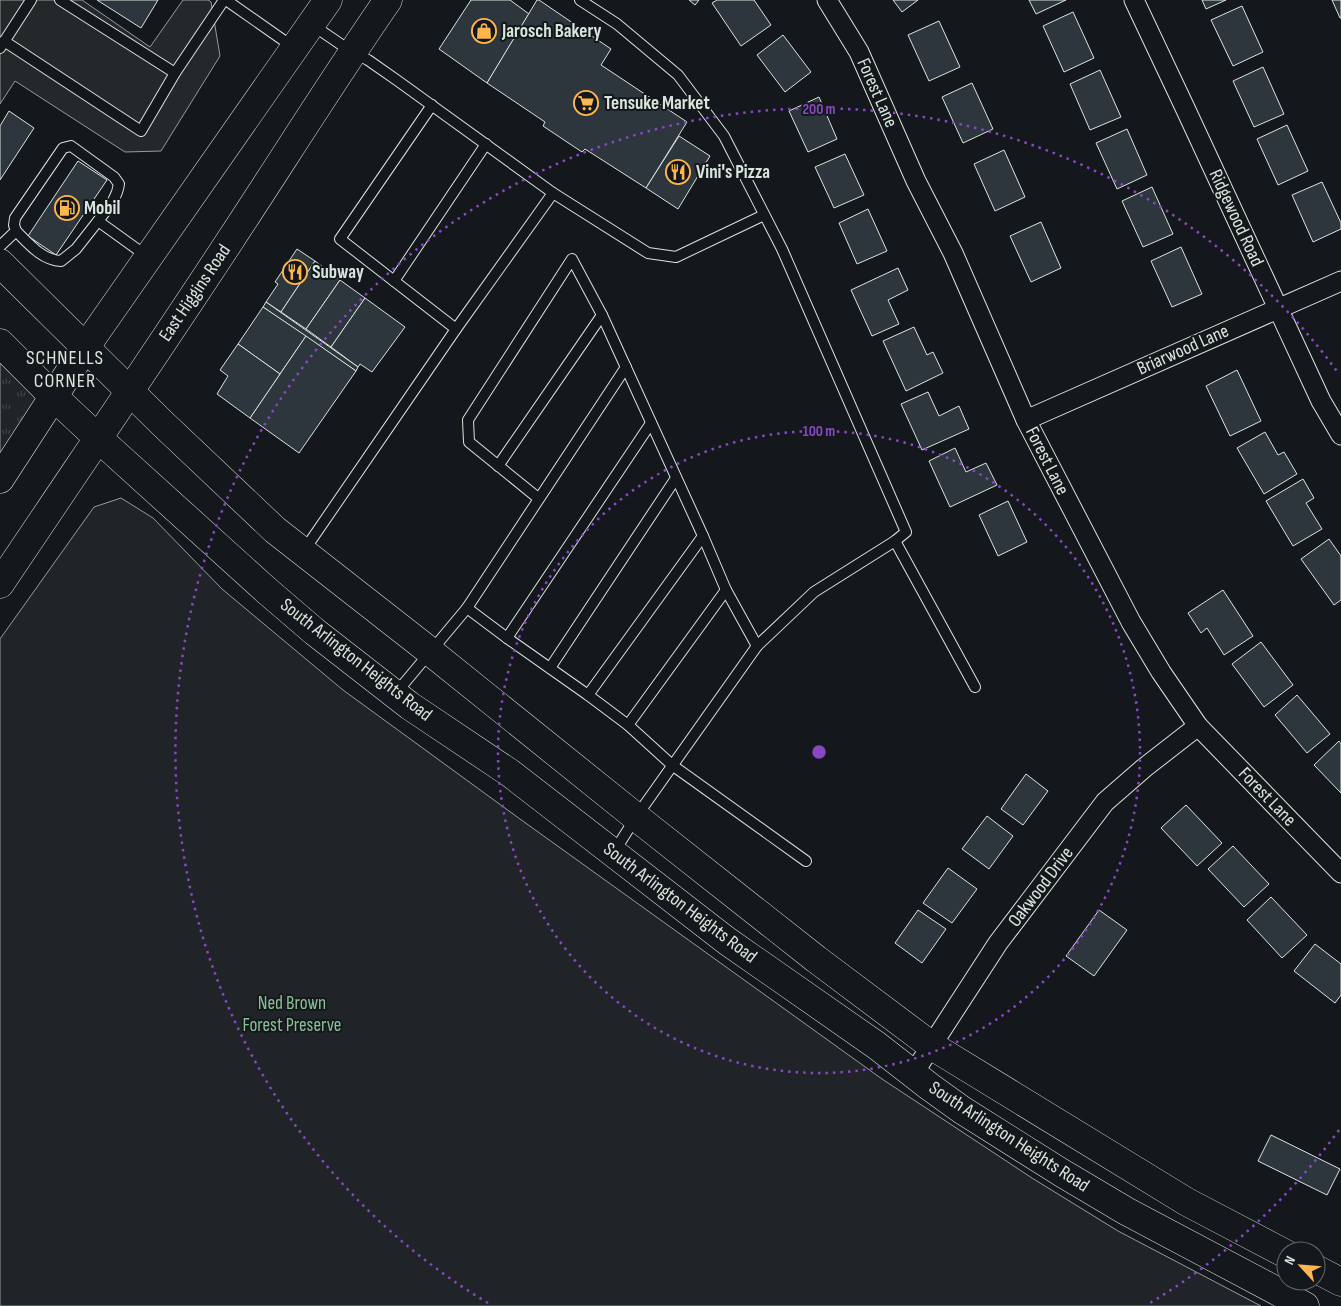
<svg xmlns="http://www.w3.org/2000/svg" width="1341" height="1306" viewBox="0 0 1341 1306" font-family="'Sofia Sans Condensed',sans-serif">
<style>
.grass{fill:url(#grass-tufts);stroke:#939e99}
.park{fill:#202428;stroke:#939e99}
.parking{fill:#24282b;stroke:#939e99}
.building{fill:#2c363c;stroke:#d8e6dc}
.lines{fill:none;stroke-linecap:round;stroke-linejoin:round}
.service-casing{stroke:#d8e6dc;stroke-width:12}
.minor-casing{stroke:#d8e6dc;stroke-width:21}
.secondary-casing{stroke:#d8e6dc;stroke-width:29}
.primary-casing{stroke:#d8e6dc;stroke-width:29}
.service{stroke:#14181c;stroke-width:10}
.minor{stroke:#14181c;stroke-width:19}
.secondary{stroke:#14181c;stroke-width:28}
.primary{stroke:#14181c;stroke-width:28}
.ring{fill:none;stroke:#8948c3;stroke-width:2.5;stroke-dasharray:2.5 5}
.labels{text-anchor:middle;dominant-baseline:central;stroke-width:4;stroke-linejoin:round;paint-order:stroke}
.poi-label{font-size:19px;font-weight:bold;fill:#d8e6dc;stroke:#14181c;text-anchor:start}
.street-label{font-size:19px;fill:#d8e6dc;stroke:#14181c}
.park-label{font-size:19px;fill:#8ac095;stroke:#14181c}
.neighbourhood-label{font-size:20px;letter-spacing:1px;fill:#d8e6dc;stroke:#14181c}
.centre{fill:#8948c3;stroke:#14181c;stroke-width:2.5}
.ring-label{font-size:15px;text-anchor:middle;font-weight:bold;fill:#8948c3;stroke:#14181c;stroke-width:4;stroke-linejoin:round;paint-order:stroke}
</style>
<defs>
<pattern id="grass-tufts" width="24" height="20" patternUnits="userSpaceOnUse" patternTransform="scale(1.25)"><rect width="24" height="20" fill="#202428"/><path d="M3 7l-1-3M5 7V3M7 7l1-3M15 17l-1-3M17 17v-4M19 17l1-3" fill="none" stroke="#404447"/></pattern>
</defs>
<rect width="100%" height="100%" fill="#14181c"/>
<polygon class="grass" points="0,348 54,397 0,479"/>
<polygon class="park" points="121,498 153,518 222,589 343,690 520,819 882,1079 1032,1178 1118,1231 1261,1306 0,1306 0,639 94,507"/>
<polygon class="parking" points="0,0 82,0 150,47 183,0 208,0 211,2 220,56 161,151 125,152 15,81 0,104"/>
<g class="building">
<polygon points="97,0 158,0 141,28"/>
<polygon points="471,0 510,0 529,14 487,83 439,49"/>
<polygon points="537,0 539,0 611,49 601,65 687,122 646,188 585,149 582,152 543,126 545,122 487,83"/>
<polygon points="689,0 699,0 695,5"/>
<polygon points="717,0 754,0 771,25 741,46 712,3"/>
<polygon points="893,0 918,0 902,12"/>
<polygon points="1029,0 1066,0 1036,14"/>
<polygon points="1202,0 1226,0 1206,9"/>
<polygon points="1332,0 1341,0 1341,18 1340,18"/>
<polygon points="1242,6 1263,52 1233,66 1211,20"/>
<polygon points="1073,12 1094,58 1064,72 1043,26"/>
<polygon points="939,21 960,67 929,81 908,35"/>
<polygon points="783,35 811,72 785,92 757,55"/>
<polygon points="1263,67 1284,114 1254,127 1233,81"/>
<polygon points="1100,70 1121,117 1090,130 1070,84"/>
<polygon points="972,83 993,129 963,143 942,97"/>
<polygon points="819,97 837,139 808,152 789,111"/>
<polygon points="9,111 34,128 0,180 0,126"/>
<polygon points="1287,125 1308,171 1278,185 1257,139"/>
<polygon points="1127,129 1147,175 1117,189 1096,143"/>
<polygon points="679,136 710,156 678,209 646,188"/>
<polygon points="1004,150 1025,197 995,211 974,164"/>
<polygon points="845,154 864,195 834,208 815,167"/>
<polygon points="78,161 107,180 56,255 28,236"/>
<polygon points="1322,182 1341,223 1341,229 1313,242 1292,195"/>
<polygon points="1152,187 1173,234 1143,247 1122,201"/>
<polygon points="868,209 887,251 857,264 839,223"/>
<polygon points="1041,222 1061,268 1031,282 1010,236"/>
<polygon points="1181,247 1202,294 1172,307 1151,261"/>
<polygon points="297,249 315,261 281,312 266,302 278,284 275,282"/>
<polygon points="315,261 340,280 306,329 281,312"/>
<polygon points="898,268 908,290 888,300 899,324 872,336 851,290"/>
<polygon points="340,280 365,298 331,347 306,329"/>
<polygon points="365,298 405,327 372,372 360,364 358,367 331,347"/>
<polygon points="266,302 358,367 356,371 263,307"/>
<polygon points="263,307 306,336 280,374 238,344"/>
<polygon points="914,327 927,355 933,352 943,373 906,391 883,341"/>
<polygon points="306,336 356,371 299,453 250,418"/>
<polygon points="238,344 280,374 250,418 217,394 228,376 220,370"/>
<polygon points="1237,370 1261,421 1230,436 1206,386"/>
<polygon points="928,392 939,416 959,406 969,429 922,450 901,404"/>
<polygon points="1265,432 1278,455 1284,452 1297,474 1264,494 1237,448"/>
<polygon points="955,448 966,472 986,463 997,485 950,507 929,461"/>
<polygon points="1303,479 1314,498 1306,503 1322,529 1293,546 1266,501"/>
<polygon points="1008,501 1027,542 998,556 979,515"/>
<polygon points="1329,539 1341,556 1341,600 1334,605 1301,559"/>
<polygon points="1223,590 1253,636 1224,655 1207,628 1201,633 1188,613"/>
<polygon points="1261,642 1293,685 1264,707 1232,664"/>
<polygon points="1297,695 1330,734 1307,753 1275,715"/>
<polygon points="1339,741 1341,744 1341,793 1314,765"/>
<polygon points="1026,774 1048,791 1023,825 1001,809"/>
<polygon points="1186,805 1222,843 1197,866 1161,828"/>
<polygon points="987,816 1013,836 989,869 962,849"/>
<polygon points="1233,846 1269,884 1244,907 1208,869"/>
<polygon points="948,868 977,889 952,923 923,903"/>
<polygon points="1271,897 1307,935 1282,958 1247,920"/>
<polygon points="918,910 946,929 922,963 895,943"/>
<polygon points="1099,910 1127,930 1094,976 1066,956"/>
<polygon points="1315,944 1341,964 1341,995 1335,1003 1294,971"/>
<polygon points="1271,1135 1340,1169 1327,1195 1258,1161"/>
</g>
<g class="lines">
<defs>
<g id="service">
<polyline points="60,0 175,73"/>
<polyline points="226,0 293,47"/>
<polyline points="580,0 617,24 678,75 724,136 782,249 906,532 895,541 814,592 757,646 636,817 614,852"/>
<polyline points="4,41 141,131 175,73 224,0"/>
<polyline points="0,48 31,0"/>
<polyline points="432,105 340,239 456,329"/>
<polyline points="553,193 648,253 676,257 764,215"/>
<path d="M16 231 14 225 15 218 63 148 71 146 114 177 119 184C117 199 107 209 98 221"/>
<path d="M0 246 16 231C29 244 42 260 61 261L76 249 98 221 148 257"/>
<polyline points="394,281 486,144"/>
<polyline points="498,466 602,315"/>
<polyline points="538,498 469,442 468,420 572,259 602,315 703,536 726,590 757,646"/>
<polyline points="895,541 975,687"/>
<polyline points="303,552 456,329 553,193 398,81 368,60 352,52 311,24"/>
<polyline points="467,608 507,638 588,695 628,725 672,765 806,861"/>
<polyline points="507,638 651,423"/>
<polyline points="550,668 676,478"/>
<polyline points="396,693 467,608 626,367"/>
<polyline points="588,695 703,536"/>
<polyline points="628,725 726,590"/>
</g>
<g id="minor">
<polyline points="827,0 859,52 916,181 953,253 1026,420 1131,622 1161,672 1198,726 1341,873"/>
<polyline points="1134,0 1186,110 1321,401 1341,435"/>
<polyline points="1026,420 1341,281"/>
<polyline points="913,1074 998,943 1105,802 1144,768 1198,726"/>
</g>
<g id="secondary">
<polyline points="0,263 162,423 275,530 422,645 636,817 816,959 932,1046 1187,1202 1286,1254"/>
<polyline points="0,343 54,397 98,438 266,590 315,632 410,706 510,773 727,941 876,1045 930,1087 962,1110 1062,1173 1126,1211 1305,1306"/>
<polyline points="1316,1269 1341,1282"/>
</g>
<g id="primary">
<polyline points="0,479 85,348 328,0"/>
<path d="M0 584C77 469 155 355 231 239 283 160 334 78 388 0"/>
</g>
</defs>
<use href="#service" class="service-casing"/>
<use href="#minor" class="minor-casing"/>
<use href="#secondary" class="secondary-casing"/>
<use href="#primary" class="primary-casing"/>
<use href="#service" class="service"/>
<use href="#minor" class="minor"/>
<use href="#secondary" class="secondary"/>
<use href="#primary" class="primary"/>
</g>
<g class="ring">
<circle cx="819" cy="752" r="321"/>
<path d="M1339 1130A643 643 0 0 1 1150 1303M488 1303A643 643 0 1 1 1339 374"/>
</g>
<defs>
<symbol id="shop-ring" viewBox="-11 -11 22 22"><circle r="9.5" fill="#14181c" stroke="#ffb74d" stroke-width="1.5"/><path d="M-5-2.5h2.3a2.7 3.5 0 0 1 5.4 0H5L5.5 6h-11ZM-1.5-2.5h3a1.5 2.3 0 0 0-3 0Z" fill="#ffb74d"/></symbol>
<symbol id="supermarket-ring" viewBox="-11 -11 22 22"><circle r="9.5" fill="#14181c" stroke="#ffb74d" stroke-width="1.5"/><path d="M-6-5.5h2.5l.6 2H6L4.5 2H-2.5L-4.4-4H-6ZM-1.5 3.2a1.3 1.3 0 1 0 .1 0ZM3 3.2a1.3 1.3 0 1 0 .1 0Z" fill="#ffb74d"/></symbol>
<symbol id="restaurant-ring" viewBox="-11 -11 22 22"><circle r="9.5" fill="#14181c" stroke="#ffb74d" stroke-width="1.5"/><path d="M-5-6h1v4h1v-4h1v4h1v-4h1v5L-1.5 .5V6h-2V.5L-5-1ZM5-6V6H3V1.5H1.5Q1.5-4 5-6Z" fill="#ffb74d"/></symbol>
<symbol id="fuel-ring" viewBox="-11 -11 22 22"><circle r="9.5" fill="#14181c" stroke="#ffb74d" stroke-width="1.5"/><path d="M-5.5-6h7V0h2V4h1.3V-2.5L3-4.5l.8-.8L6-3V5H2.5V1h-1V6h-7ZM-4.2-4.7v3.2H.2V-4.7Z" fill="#ffb74d"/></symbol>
</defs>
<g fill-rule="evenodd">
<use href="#shop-ring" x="470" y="17" width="28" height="28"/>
<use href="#supermarket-ring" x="572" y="89" width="28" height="28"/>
<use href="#restaurant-ring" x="664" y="158" width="28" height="28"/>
<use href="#fuel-ring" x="53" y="194" width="28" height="28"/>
<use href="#restaurant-ring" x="281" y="258" width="28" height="28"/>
</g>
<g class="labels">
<g class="poi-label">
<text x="502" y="31">Jarosch Bakery</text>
<text x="604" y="103">Tensuke Market</text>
<text x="696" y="172">Vini's Pizza</text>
<text x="84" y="208">Mobil</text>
<text x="312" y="272">Subway</text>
</g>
<g class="street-label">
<text transform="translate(877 93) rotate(66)">Forest Lane</text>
<text transform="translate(1236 218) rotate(65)">Ridgewood Road</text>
<text transform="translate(195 293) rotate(-56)">East Higgins Road</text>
<text transform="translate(1183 350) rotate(-24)">Briarwood Lane</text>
<text transform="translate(1047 461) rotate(63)">Forest Lane</text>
<text transform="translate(356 660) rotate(38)">South Arlington Heights Road</text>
<text transform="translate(1267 797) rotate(46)">Forest Lane</text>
<text transform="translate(1041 887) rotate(-53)">Oakwood Drive</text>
<text transform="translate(680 903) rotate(37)">South Arlington Heights Road</text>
<text transform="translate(1009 1137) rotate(33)">South Arlington Heights Road</text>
</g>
<g class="park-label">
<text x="292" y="1003">Ned Brown<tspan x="292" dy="22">Forest Preserve</tspan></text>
</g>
<g class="neighbourhood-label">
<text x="65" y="358">SCHNELLS<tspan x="65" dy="23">CORNER</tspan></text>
</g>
</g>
<circle cx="819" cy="752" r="8" class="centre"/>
<g class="ring-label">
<text x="819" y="114">200 m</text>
<text x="819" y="436">100 m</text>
</g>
<g transform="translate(1301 1266) rotate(296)"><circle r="24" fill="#14181c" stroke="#626a69"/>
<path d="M0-4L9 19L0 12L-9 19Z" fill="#ffb74d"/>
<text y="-8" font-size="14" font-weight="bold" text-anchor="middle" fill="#d8e6dc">N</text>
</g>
</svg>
